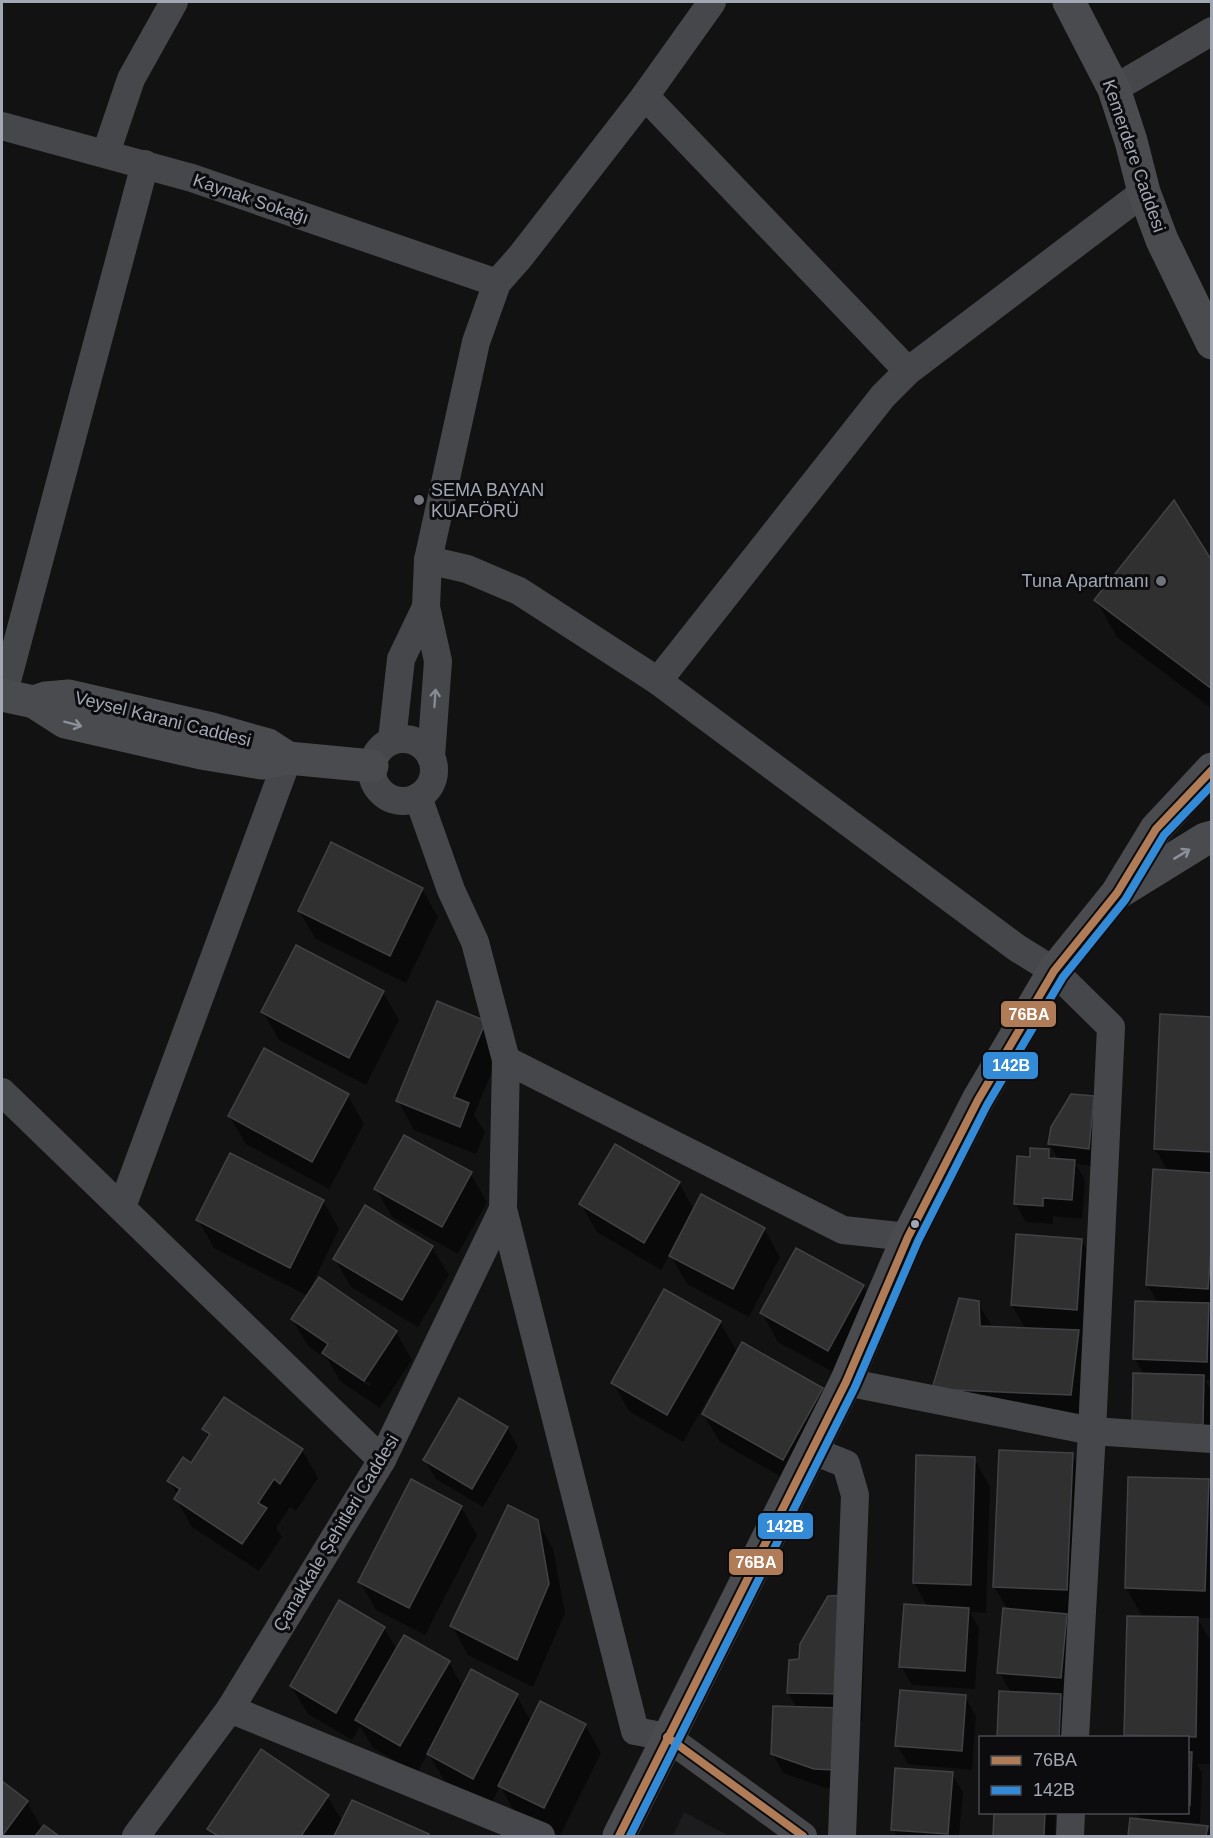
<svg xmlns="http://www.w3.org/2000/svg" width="1213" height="1838" viewBox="0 0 1213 1838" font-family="Helvetica,sans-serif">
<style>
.built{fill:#1c1c1e}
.shadow{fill:#0007;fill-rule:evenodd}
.building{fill:#303031;stroke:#404246;stroke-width:1.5}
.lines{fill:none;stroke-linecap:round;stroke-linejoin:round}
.street{stroke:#46474b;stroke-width:28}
.secondary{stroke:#4a4b4f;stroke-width:33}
.bus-1-casing{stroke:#0c0c0e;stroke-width:12}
.bus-2-casing{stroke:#0c0c0e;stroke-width:12}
.bus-1{stroke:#b07c57;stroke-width:8}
.bus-2{stroke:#338bd7;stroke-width:8}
.oneway{stroke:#868a94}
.oneway2{stroke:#8c909b}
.poi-dot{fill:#70737b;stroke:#0c0c0e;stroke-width:2}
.bus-dot{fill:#a2a7b4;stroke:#0c0c0e;stroke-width:2}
.labels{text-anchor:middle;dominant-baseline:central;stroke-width:6;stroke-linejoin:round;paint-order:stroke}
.street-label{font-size:18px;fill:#a2a7b4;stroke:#0c0c0e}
.poi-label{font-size:18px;fill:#a2a7b4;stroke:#0c0c0e;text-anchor:start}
.line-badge{stroke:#0c0c0e;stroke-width:2}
.badge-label{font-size:16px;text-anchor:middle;font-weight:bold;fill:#fff}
</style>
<rect width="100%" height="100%" fill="#121212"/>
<polygon class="built" points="684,1812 729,1836 673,1836"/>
<g class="shadow">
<polygon points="1212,564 1212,709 1117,637 1096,600"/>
<polygon points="422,889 438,917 406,983 316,939 299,911"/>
<polygon points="383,992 399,1020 366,1085 279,1040 263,1012"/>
<polygon points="1212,1018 1212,1380 1205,1380 1212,1391 1212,1443 1144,1375 1135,1359 1158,1303 1147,1284 1168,1171 1155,1149"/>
<polygon points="485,1022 501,1050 474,1115 485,1132 476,1154 414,1130 398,1101"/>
<polygon points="348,1096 364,1124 329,1189 246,1144 229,1116"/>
<polygon points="1093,1097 1099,1167 1076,1164 1085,1180 1082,1219 1053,1216 1053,1224 1026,1222 1015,1203 1031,1159 1048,1151 1054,1160 1059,1161 1049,1143"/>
<polygon points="470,1173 487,1202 458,1254 392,1217 376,1189"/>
<polygon points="679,1183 694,1210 764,1229 780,1257 749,1317 687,1284 670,1254 661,1270 597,1232 581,1204"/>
<path d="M323 1201 339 1229 308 1293 396 1332 412 1360 380 1408 340 1381 328 1360 309 1347 292 1319 308 1296 214 1248 198 1220ZM339 1362 371 1384 369 1386 339 1366Z"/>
<polygon points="1082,1241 1098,1269 1093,1338 1081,1337 1094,1360 1087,1423 950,1417 978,1303 993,1328 1026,1329 1012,1305"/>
<polygon points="432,1247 449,1275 418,1327 351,1287 335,1259"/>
<polygon points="863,1286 879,1314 844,1378 778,1342 762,1313"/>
<polygon points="720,1322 736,1350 683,1442 629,1411 613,1383"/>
<polygon points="743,1344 822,1390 838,1418 799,1487 720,1442 703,1414"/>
<polygon points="507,1428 518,1447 483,1507 436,1479 425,1460"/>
<polygon points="204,1429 302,1450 318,1478 296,1511 290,1507 276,1528 282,1537 259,1571 192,1527 176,1499 178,1496 169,1481 191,1465 209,1438"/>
<polygon points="1072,1454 1088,1482 1082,1617 1067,1617 1077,1634 1071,1697 1060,1696 1071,1715 1070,1738 999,1738 1011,1693 999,1672 1008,1610 994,1587"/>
<polygon points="974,1458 990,1487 986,1613 970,1612 979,1628 975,1689 912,1685 901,1666 928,1607 914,1583"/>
<polygon points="1129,1478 1208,1481 1212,1487 1212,1618 1197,1618 1212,1643 1211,1764 1197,1764 1202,1773 1200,1823 1180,1822 1180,1825 1207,1828 1212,1836 1130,1836 1131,1820 1141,1821 1137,1812 1188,1812 1188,1738 1127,1738 1126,1734 1143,1618 1126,1588"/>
<polygon points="461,1507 477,1535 425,1635 376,1610 360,1582"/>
<polygon points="537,1521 553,1549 565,1613 533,1687 468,1655 452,1626"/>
<polygon points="849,1597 865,1625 862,1722 847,1722 847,1788 826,1788 783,1773 772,1753 797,1708 788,1693 801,1660"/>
<polygon points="384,1628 397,1650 449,1662 463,1688 516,1695 531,1721 585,1725 601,1753 560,1836 516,1814 500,1786 490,1806 445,1782 428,1753 417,1773 373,1748 360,1726 352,1740 308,1714 291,1686"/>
<polygon points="965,1697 976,1716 972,1770 908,1764 897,1745"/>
<polygon points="952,1774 963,1792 959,1836 897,1836 893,1829"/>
<polygon points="2,1783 27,1802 42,1829 44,1827 57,1836 2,1836"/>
<polygon points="327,1796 343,1822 428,1835 429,1836 213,1836 209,1829"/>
<polygon points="995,1812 1056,1812 1055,1836 994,1836"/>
</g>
<g class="building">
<polygon points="1174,500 1212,561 1212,689 1094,600"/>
<polygon points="331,842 423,888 390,956 298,911"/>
<polygon points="296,945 384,991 349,1058 261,1012"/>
<polygon points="437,1001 486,1021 454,1097 469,1103 460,1127 396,1101"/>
<polygon points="1160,1014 1212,1017 1212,1152 1154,1149"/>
<polygon points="264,1048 349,1094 312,1162 228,1116"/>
<polygon points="1071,1094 1094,1096 1089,1149 1048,1144 1051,1127"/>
<polygon points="404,1135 472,1172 442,1227 374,1189"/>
<polygon points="615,1144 680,1182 644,1243 579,1204"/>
<polygon points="1030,1148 1049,1149 1049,1158 1075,1160 1072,1200 1043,1198 1043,1206 1014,1204 1017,1156 1030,1157"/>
<polygon points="230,1153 324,1200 290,1268 196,1220"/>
<polygon points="1153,1169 1212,1173 1212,1236 1208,1289 1146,1285"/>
<polygon points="701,1194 765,1228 733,1289 669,1256"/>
<polygon points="365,1205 433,1246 402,1300 333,1259"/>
<polygon points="1016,1234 1082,1239 1077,1310 1011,1305"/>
<polygon points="796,1248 864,1285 828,1351 760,1313"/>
<polygon points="319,1277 397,1331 364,1381 322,1353 328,1344 291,1319"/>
<polygon points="664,1289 721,1321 667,1415 611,1383"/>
<polygon points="959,1298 979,1301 980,1326 1079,1330 1071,1395 932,1389"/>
<polygon points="1135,1301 1209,1303 1207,1362 1133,1359"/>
<polygon points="742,1342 823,1388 783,1460 702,1414"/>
<polygon points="1133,1373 1204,1375 1203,1425 1132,1422"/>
<polygon points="224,1397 303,1449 280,1484 274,1479 258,1503 267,1508 242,1544 174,1499 180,1489 167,1481 183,1457 191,1463 210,1434 202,1429"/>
<polygon points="459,1398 508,1427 472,1489 423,1460"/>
<polygon points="999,1450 1073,1453 1067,1590 993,1587"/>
<polygon points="916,1455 975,1457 971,1585 913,1583"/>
<polygon points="1128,1477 1209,1479 1205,1591 1125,1588"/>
<polygon points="411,1479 462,1506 409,1608 358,1582"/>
<polygon points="508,1505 538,1520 549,1584 517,1660 450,1626"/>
<polygon points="850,1595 846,1694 787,1693 789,1660 799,1659 800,1644 828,1596"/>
<polygon points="339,1600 385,1627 336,1713 290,1686"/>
<polygon points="904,1604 969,1608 965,1671 899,1667"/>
<polygon points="1003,1608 1067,1614 1061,1678 997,1673"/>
<polygon points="1127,1616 1198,1617 1196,1737 1124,1735"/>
<polygon points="404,1635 450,1661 400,1746 355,1720"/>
<polygon points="471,1669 518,1694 473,1779 427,1754"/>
<polygon points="900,1690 966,1695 962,1751 895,1746"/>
<polygon points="999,1691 1061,1694 1059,1738 997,1738"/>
<polygon points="540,1701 586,1724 544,1808 498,1786"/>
<polygon points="773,1706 841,1708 836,1770 814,1769 771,1754"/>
<polygon points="261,1749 329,1795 301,1836 218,1836 207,1829"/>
<polygon points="1188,1752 1192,1752 1190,1805 1188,1804"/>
<polygon points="895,1768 953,1772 948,1834 891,1830"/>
<polygon points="2,1781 28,1801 2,1836"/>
<polygon points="352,1800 429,1834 427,1836 334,1836"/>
<polygon points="994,1812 1045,1812 1044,1836 993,1836"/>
<polygon points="1130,1818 1208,1826 1206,1836 1128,1836"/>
<polygon points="44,1825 59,1836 35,1836"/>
</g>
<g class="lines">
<g class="street">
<polyline points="1114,89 1212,31"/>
<polyline points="645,96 908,371"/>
<polyline points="2,126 192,178 497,283"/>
<polyline points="106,153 131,79 174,2"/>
<polyline points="428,560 467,569 519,591 658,681 1017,948 1054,971 1111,1027 1092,1431 1075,1738"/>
<polyline points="658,681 883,396 908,371 1144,192"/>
<polyline points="3,696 145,164"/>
<circle cx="403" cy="770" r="31"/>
<polyline points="392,740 401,659 426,607"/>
<polyline points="431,757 438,661 426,607 428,560 476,342 497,283 520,257 645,96 712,2"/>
<polyline points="418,797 451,890 475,942 506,1060 503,1209 635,1731 667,1737 803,1836"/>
<polyline points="506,1060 843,1230 908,1237"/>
<polyline points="2,1092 382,1460"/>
<polyline points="122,1207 288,758"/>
<polyline points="846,1382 1092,1431 1212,1439"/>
<polyline points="811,1450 846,1464 855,1495 842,1836"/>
<polyline points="230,1709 541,1836"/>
<polyline points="136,1836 230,1709 382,1460 503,1209"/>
<polyline points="1070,1836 1071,1812"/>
</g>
<g class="secondary">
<polyline points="1069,2 1114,89 1131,141 1144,192 1162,240 1212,343"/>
<polyline points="2,695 34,702"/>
<polyline points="288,758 268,745 208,728 69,696 46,698 34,702 65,722 201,753 262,763 288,758 372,766"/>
<polyline points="1121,891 1205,839 1212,837"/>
<polyline points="619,1836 846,1382 908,1237 978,1100 1054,971 1117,893 1156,829 1212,769"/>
</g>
<defs>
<g id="bus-1">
<polyline points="667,1737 803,1836"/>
<polyline points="619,1836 846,1382 908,1237 978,1100 1054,971 1117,893 1156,829 1212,770"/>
</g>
<polyline id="bus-2" points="630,1836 855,1387 918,1241 987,1105 1063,977 1125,900 1164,835 1212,785"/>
</defs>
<use href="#bus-1" class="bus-1-casing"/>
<use href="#bus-2" class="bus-2-casing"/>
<use href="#bus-1" class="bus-1"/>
<use href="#bus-2" class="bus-2"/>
</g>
<defs><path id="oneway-shaft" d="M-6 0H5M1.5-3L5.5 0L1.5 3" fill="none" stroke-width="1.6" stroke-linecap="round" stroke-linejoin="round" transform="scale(1.5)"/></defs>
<use class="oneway" href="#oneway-shaft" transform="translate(435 698) rotate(-86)"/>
<g class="oneway2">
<use href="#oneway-shaft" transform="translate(73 724) rotate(15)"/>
<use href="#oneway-shaft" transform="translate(1182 854) rotate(-31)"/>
</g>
<g class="poi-dot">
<circle cx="419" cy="500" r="6"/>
<circle cx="1161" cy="581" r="6"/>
</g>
<circle class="bus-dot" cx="915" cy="1224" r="5"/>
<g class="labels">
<g class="street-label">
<text transform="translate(1134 156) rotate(71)">Kemerdere Caddesi</text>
<text transform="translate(251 199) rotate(19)">Kaynak Sokağı</text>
<text transform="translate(163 719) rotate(14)">Veysel Karani Caddesi</text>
<text transform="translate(336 1533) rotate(-59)">Çanakkale Şehitleri Caddesi</text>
</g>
<g class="poi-label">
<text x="431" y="490">SEMA BAYAN<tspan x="431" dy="21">KUAFÖRÜ</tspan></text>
<text x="1149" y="581" text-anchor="end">Tuna Apartmanı</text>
</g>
</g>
<g class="line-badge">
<rect x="1000" y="1000" width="57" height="28" rx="6" fill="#b07c57"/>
<rect x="982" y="1051" width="57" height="29" rx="6" fill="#338bd7"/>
<rect x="757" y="1512" width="57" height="28" rx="6" fill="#338bd7"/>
<rect x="728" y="1548" width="56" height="28" rx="6" fill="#b07c57"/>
</g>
<g class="badge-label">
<text x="1029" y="1020">76BA</text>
<text x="1011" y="1071">142B</text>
<text x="785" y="1532">142B</text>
<text x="756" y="1568">76BA</text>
</g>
<rect width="1213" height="1838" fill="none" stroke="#a2a7b4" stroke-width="6"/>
<rect x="979" y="1736" width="210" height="78" fill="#0c0c0e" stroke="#484a50" stroke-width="1.5"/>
<rect x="991" y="1756" width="30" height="9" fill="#b07c57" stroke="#484a50" stroke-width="1.5"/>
<text x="1033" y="1766" font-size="18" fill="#a2a7b4">76BA</text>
<rect x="991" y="1786" width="30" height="9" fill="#338bd7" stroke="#484a50" stroke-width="1.5"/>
<text x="1033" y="1796" font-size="18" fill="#a2a7b4">142B</text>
</svg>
